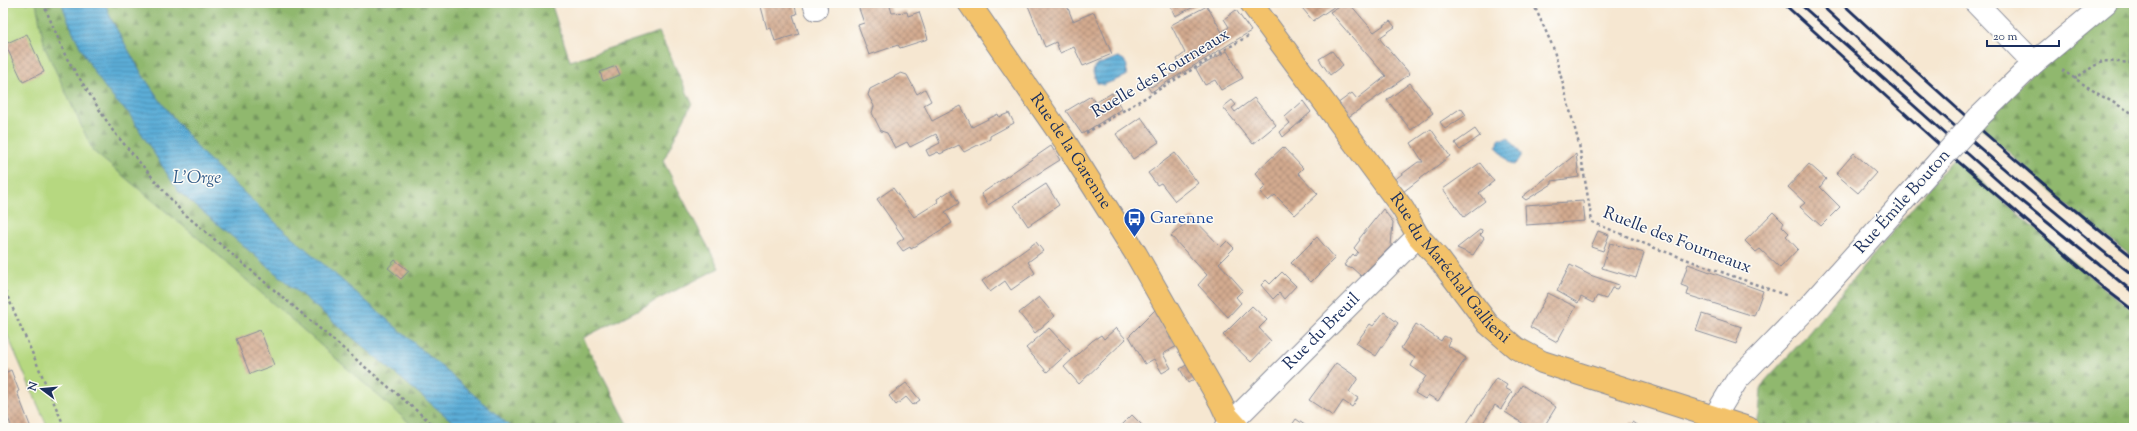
<svg xmlns="http://www.w3.org/2000/svg" width="2137" height="431" viewBox="0 0 2137 431" font-family="'Sorts Mill Goudy',serif">
<style>
.forest{fill:url(#forest-firs);stroke:#567466}
.pitch{fill:#b6d880;stroke:#68846f}
.water{fill:url(#water-rules);stroke:#3c6e9a}
.building{fill:url(#building-cross-hatch)}
.lines{fill:none;stroke-linecap:round;stroke-linejoin:round}
.minor-casing{stroke:#888b98;stroke-width:24}
.major-casing{stroke:#888b98;stroke-width:24}
.path{stroke:#888b98;stroke-width:2.5;stroke-dasharray:3 3;stroke-linecap:butt}
.minor{stroke:#fff;stroke-width:22}
.major{stroke:#f3c26a;stroke-width:22}
.rail{stroke:#1b2f5e;stroke-width:3}
.minor-bridge-casing{stroke:#888b98;stroke-width:24;stroke-linecap:butt}
.minor-bridge{stroke:#fff;stroke-width:22}
.labels{text-anchor:middle;dominant-baseline:central;stroke-width:3;stroke-linejoin:round;paint-order:stroke}
.street-label{font-size:17px;fill:#1b2f5e;stroke:#fdfcf7}
.transit-label{font-size:17px;fill:#164399;stroke:#fdfcf7;text-anchor:start}
.water-label{font-size:18px;font-style:italic;fill:#325b88;stroke:#fdfcf7}
</style>
<defs>
<pattern id="forest-firs" width="22" height="20" patternUnits="userSpaceOnUse"><rect width="22" height="20" fill="#90b86e"/><path d="M5 1l3.5 6h-7zM16 11l3.5 6h-7z" fill="#75965e"/></pattern>
<pattern id="water-rules" width="6" height="5" patternUnits="userSpaceOnUse"><rect width="6" height="5" fill="#5cadd7"/><path d="M0 2.5h6" fill="none" stroke="#4b8db2"/></pattern>
<pattern id="building-cross-hatch" width="8" height="8" patternUnits="userSpaceOnUse"><rect width="8" height="8" fill="#d3aa8f"/><path d="M0 0l8 8M0 8l8-8" fill="none" stroke="#aa8b78"/></pattern>
</defs>
<rect width="100%" height="100%" fill="#fdfcf7"/>
<filter id="ink" filterUnits="userSpaceOnUse"><feTurbulence type="fractalNoise" baseFrequency=".025" numOctaves="2"/><feDisplacementMap in="SourceGraphic" scale="8" xChannelSelector="R" yChannelSelector="G"/><feConvolveMatrix kernelMatrix="1 2 1 2 8 2 1 2 1" color-interpolation-filters="sRGB"/></filter>
<filter id="wash" filterUnits="userSpaceOnUse"><feTurbulence type="fractalNoise" baseFrequency=".012" numOctaves="4" result="noise"/><feDisplacementMap in="SourceGraphic" scale="16" xChannelSelector="R" yChannelSelector="G"/><feGaussianBlur stdDeviation="0.9" result="paint"/><feColorMatrix in="noise" values="0 0 0 0 0 0 0 0 0 0 0 0 0 0 0 0 0 1.4 0 .05"/><feComposite in="paint" operator="in"/></filter>
<g filter="url(#wash)">
<rect width="100%" height="100%" fill="#f6e7d1"/>
<g class="forest">
<polygon points="36,3 551,3 570,61 659,32 692,103 663,161 719,268 583,338 630,428 415,428 211,249 93,151 45,48"/>
<polygon points="2106,3 2134,3 2134,258 2071,209 1979,125"/>
<polygon points="1954,158 2105,289 2134,311 2134,428 1751,428 1759,416 1761,389 1765,381 1801,342"/>
</g>
<polygon class="pitch" points="3,3 36,3 45,48 93,151 211,249 415,428 48,428 3,325"/>
<g class="water">
<path d="M62 3H105L111 19 143 76 164 106 201 152 277 224 512 428H460L178 191 128 112C102 93 71 34 62 3Z"/>
<polygon points="1118,57 1124,60 1127,66 1126,76 1103,85 1097,83 1093,72 1095,66"/>
<polygon points="1508,137 1521,154 1521,158 1514,165 1510,164 1496,146 1498,144 1499,139 1505,139"/>
</g>
<g id="blocks">
<g class="building">
<polygon points="760,3 794,3 797,14 793,15 799,34 775,41 771,28 767,29"/>
<polygon points="857,3 889,3 892,13 907,12 908,16 919,12 928,39 900,48 898,45 869,55 858,25 864,23"/>
<polygon points="1027,3 1066,3 1073,21 1094,12 1112,54 1083,66 1074,47 1060,53 1056,42 1045,47"/>
<polygon points="1169,3 1194,3 1196,6 1175,16"/>
<polygon points="1298,3 1337,3 1338,4 1313,21"/>
<polygon points="1344,3 1349,3 1374,32 1390,21 1395,27 1379,38 1410,74 1347,118 1337,104 1352,93 1357,99 1386,76 1330,12"/>
<polygon points="1207,6 1222,32 1229,27 1224,19 1236,10 1251,31 1151,92 1147,86 1150,85 1151,87 1182,68 1177,59 1185,53 1171,25"/>
<polygon points="27,34 44,72 23,82 5,44"/>
<polygon points="1227,51 1243,78 1221,90 1215,80 1205,85 1196,69"/>
<polygon points="1332,51 1343,65 1330,75 1319,59"/>
<polygon points="616,66 620,75 603,81 600,72"/>
<polygon points="901,73 907,75 917,94 925,89 931,101 924,105 932,121 961,106 972,127 998,114 999,117 1009,113 1014,123 990,136 990,139 964,152 959,145 940,154 938,152 929,156 926,150 940,143 936,134 910,147 907,142 895,148 887,133 881,131 872,113 874,106 868,95 870,89"/>
<polygon points="1410,83 1433,113 1411,130 1387,100"/>
<polygon points="1112,93 1122,109 1082,134 1066,111 1091,96 1095,103"/>
<polygon points="1254,98 1276,125 1253,144 1223,107 1232,100 1236,105 1232,108 1235,112"/>
<polygon points="1303,101 1311,112 1283,137 1280,132 1290,123 1285,117"/>
<polygon points="1461,108 1466,115 1445,129 1440,122"/>
<polygon points="1141,117 1159,142 1133,159 1116,134"/>
<polygon points="1431,129 1450,156 1403,192 1394,180 1418,162 1423,162 1411,143"/>
<polygon points="1475,129 1480,136 1460,150 1459,149 1455,143"/>
<polygon points="1051,146 1060,160 988,205 981,194"/>
<polygon points="1283,147 1303,168 1298,173 1318,194 1295,215 1275,195 1268,201 1260,192 1266,186 1255,173"/>
<polygon points="1175,153 1198,183 1175,201 1161,183 1157,185 1148,173"/>
<polygon points="1854,153 1876,173 1858,193 1836,174"/>
<polygon points="1576,154 1579,177 1552,181 1552,184 1526,200 1522,197"/>
<polygon points="1480,163 1494,181 1479,193 1485,201 1464,217 1443,189"/>
<polygon points="1809,164 1826,179 1820,187 1840,207 1821,226 1800,207 1805,203 1788,187"/>
<polygon points="1046,184 1059,205 1028,226 1014,205"/>
<polygon points="893,188 914,217 938,202 937,199 951,190 959,203 945,212 952,223 911,249 910,247 903,251 897,243 904,238 877,199"/>
<polygon points="1583,201 1585,221 1526,225 1525,205"/>
<polygon points="1383,209 1393,222 1391,246 1361,276 1351,267 1349,268 1344,265 1353,254 1355,256 1358,252 1354,248 1360,240 1359,239"/>
<polygon points="1773,212 1784,223 1782,226 1789,233 1786,236 1798,249 1780,268 1760,249 1756,252 1745,241"/>
<polygon points="1192,217 1221,247 1227,241 1234,248 1219,263 1243,290 1236,297 1241,303 1228,317 1198,285 1207,275 1171,236"/>
<polygon points="1481,229 1483,232 1480,235 1484,238 1473,255 1457,248"/>
<polygon points="1598,231 1609,235 1603,251 1591,247"/>
<polygon points="1317,237 1335,258 1311,282 1291,263"/>
<polygon points="1036,242 1043,251 1028,262 1035,273 1011,290 1005,281 990,292 982,281"/>
<polygon points="1610,243 1644,253 1636,278 1602,268"/>
<polygon points="395,260 409,271 401,279 388,268"/>
<polygon points="1688,264 1763,291 1754,316 1687,295 1689,288 1681,285"/>
<polygon points="1570,265 1590,275 1619,285 1617,289 1612,288 1606,299 1597,296 1593,303 1581,297 1578,303 1557,291"/>
<polygon points="1282,272 1296,286 1284,299 1279,293 1273,299 1261,285 1266,280 1270,284"/>
<polygon points="1548,293 1576,307 1557,342 1530,327"/>
<polygon points="1039,297 1055,316 1035,333 1019,313"/>
<polygon points="1252,306 1267,320 1259,328 1271,341 1251,362 1223,335"/>
<polygon points="1156,309 1177,346 1163,354 1171,368 1162,373 1154,359 1145,364 1129,336"/>
<polygon points="1384,312 1398,323 1376,356 1356,343 1370,324 1373,326"/>
<polygon points="1702,314 1742,327 1736,344 1696,331"/>
<polygon points="1416,324 1441,341 1444,336 1451,339 1447,345 1466,358 1438,401 1428,395 1425,399 1415,393 1426,376 1411,366 1415,358 1401,348"/>
<polygon points="1049,328 1070,351 1047,372 1026,348"/>
<polygon points="1116,328 1126,339 1079,384 1064,367 1092,341 1101,335 1104,339"/>
<polygon points="260,330 274,365 250,374 236,339"/>
<polygon points="1336,363 1358,378 1349,392 1358,398 1352,407 1343,401 1333,416 1309,400"/>
<polygon points="1188,364 1196,378 1188,383 1180,369"/>
<polygon points="11,370 19,391 17,392 31,428 12,428 3,405 3,374"/>
<polygon points="1496,378 1507,385 1505,388 1512,392 1501,409 1495,405 1480,427 1475,424 1473,428 1467,423"/>
<polygon points="906,383 920,400 913,405 906,397 896,405 889,396"/>
<polygon points="1522,385 1556,407 1543,428 1530,428 1505,412"/>
<polygon points="1132,415 1145,428 1119,428"/>
<polygon points="1296,419 1309,428 1290,428"/>
<polygon points="1632,422 1641,428 1629,428"/>
</g>
</g>
</g>
<g filter="url(#ink)">
<use href="#blocks" fill-opacity="0" stroke="#888b98" stroke-width="1"/>
<g class="lines">
<defs>
<g id="minor">
<polyline points="814,3 816,9"/>
<polyline points="1976,3 2034,63"/>
<polyline points="1979,117 2034,63 2106,3"/>
<polyline points="1715,416 1737,380 1810,305 1940,160"/>
<path id="s1" d="M1226 428 1418 236"/>
</g>
<g id="major">
<path id="s2" d="M969 3 1064 140 1136 254 1221 403 1227 416 1238 428"/>
<path id="s3" d="M1251 3 1403 209 1418 236 1439 259 1488 324 1516 348 1542 362 1748 428"/>
</g>
</defs>
<use href="#minor" class="minor-casing"/>
<use href="#major" class="major-casing"/>
<g class="path">
<polyline points="43,3 66,57 113,131 181,211 437,428"/>
<polyline points="1533,3 1553,47 1579,144 1592,222 1655,248 1788,296"/>
<polyline points="2062,70 2100,95 2134,114"/>
<polyline points="2074,79 2102,61 2134,63"/>
<polyline points="1086,133 1248,36"/>
<polyline points="3,286 65,428"/>
</g>
<use href="#minor" class="minor"/>
<use href="#major" class="major"/>
<g class="rail">
<polyline points="1783,3 1954,158 2105,289 2134,311"/>
<polyline points="1799,3 2015,196 2134,293"/>
<path d="M1819 3C1921 98 2025 190 2134 276"/>
<path d="M1842 3C1937 91 2032 178 2134 258"/>
</g>
<defs>
<polyline id="minor-bridge" points="1940,160 1979,117"/>
</defs>
<use href="#minor-bridge" class="minor-bridge-casing"/>
<use href="#minor-bridge" class="minor-bridge"/>
</g>
</g>
<defs>
<symbol id="bus-pin" viewBox="-11 -11 22 30"><path d="M0 17L-7.5 6A9.5 9.5 0 1 1 7.5 6Z" fill="#1a4fb4" stroke="#fdfcf7"/><path d="M-5-6H5V4H4V6H2V4H-2V6H-4V4H-5ZM-3.5-4V0h7V-4ZM-3.5 1.2v1.5H-2V1.2ZM2 1.2v1.5H3.5V1.2Z" fill="#fff"/></symbol>
</defs>
<g fill-rule="evenodd">
<use href="#bus-pin" x="1122" y="206" width="25" height="34"/>
</g>
<g class="labels">
<g class="street-label">
<text transform="translate(1161 74) rotate(-31)">Ruelle des Fourneaux</text>
<text stroke="none"><textPath href="#s2" startOffset="180">Rue de la Garenne</textPath></text>
<text transform="translate(1903 202) rotate(-48)">Rue Émile Bouton</text>
<text transform="translate(1677 241) rotate(21)">Ruelle des Fourneaux</text>
<text stroke="none"><textPath href="#s3" startOffset="332">Rue du Maréchal Gallieni</textPath></text>
<text stroke="none"><textPath href="#s1" startOffset="136">Rue du Breuil</textPath></text>
</g>
<g class="transit-label">
<text x="1150" y="219">Garenne</text>
</g>
<g class="water-label">
<text x="197" y="179">L'Orge</text>
</g>
</g>
<rect width="2137" height="431" fill="none" stroke="#fdfcf7" stroke-width="16"/>
<g transform="translate(42 389) rotate(286)" stroke="#fdfcf7" stroke-width="3" paint-order="stroke">
<path d="M0-3L7 15L0 10L-7 15Z" fill="#1b2f5e"/>
<text y="-6" font-size="11" font-weight="bold" text-anchor="middle" fill="#1b2f5e">N</text>
</g>
<path d="M1987 40v6h72v-6" fill="none" stroke="#1b2f5e" stroke-width="2"/>
<text x="1993" y="40" font-size="12" fill="#1b2f5e" stroke="#fdfcf7" stroke-width="3" paint-order="stroke">20 m</text>
</svg>
